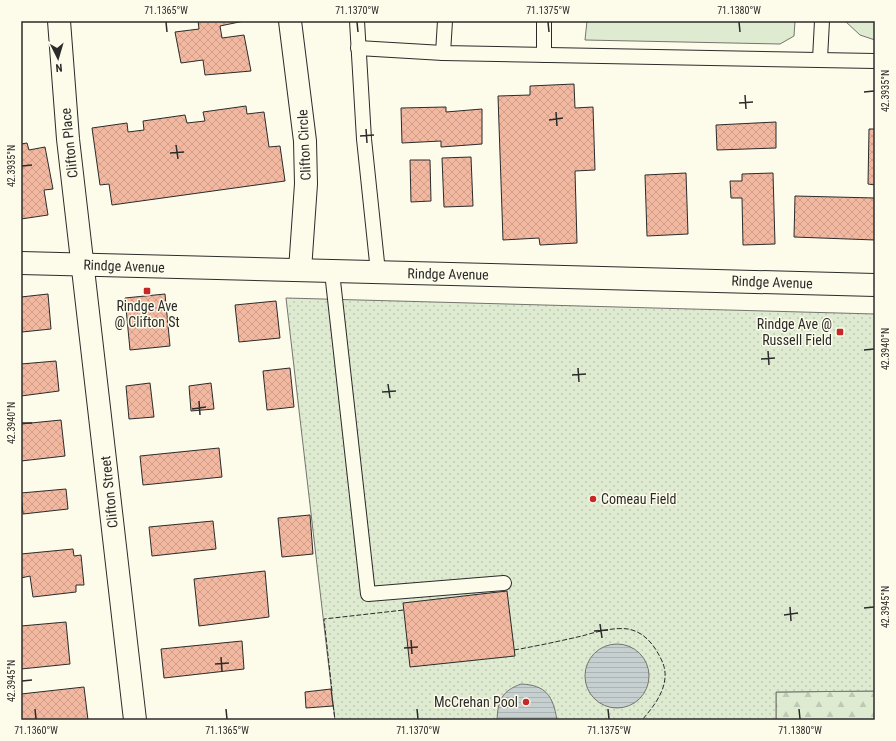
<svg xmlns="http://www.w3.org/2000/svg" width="896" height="741" viewBox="0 0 896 741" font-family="'Roboto Condensed',sans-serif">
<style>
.green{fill:#deebd1;stroke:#74746e}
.forest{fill:url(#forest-firs);stroke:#74746e}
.park{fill:url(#park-dots);stroke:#74746e}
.water{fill:url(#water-rules);stroke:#74746e}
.building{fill:url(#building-cross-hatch);stroke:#2b2b2b}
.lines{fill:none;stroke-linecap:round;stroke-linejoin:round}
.service-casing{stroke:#2b2b2b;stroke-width:16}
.minor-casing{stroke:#2b2b2b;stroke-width:24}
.tertiary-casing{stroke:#2b2b2b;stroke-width:24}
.service{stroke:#fdfbea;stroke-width:14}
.minor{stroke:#fdfbea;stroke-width:22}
.tertiary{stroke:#fdfbea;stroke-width:22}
.fence{stroke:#2b2b2b;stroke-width:1;stroke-dasharray:5 2;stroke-linecap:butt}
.ticks{fill:none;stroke:#2b2b2b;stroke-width:1.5}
.poi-dot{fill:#c62828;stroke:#fdfbea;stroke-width:1.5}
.labels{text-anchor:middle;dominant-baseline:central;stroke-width:3;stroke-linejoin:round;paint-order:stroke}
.street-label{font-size:14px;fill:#2b2b2b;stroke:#fdfbea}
.poi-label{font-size:14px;fill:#2b2b2b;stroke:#fdfbea;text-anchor:end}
.neatline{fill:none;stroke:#2b2b2b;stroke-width:1.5}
.ticks-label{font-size:10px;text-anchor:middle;fill:#2b2b2b}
</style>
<defs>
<pattern id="forest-firs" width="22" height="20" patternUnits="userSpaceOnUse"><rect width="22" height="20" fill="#deebd1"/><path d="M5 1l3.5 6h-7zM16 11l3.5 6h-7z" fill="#bfcab4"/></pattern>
<pattern id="park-dots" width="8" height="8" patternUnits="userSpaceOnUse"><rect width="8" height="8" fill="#deebd1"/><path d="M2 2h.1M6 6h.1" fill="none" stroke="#bfcab4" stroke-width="1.8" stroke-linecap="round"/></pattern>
<pattern id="water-rules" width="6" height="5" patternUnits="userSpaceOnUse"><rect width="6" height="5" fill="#c7d0d0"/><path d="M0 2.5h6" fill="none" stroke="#abb3b3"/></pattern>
<pattern id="building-cross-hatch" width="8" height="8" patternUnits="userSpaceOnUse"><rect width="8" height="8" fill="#f2b8a0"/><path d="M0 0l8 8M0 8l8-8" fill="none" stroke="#d09e8a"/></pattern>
</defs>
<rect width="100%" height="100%" fill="#fdfbea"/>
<g class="green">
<polygon points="587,21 795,21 794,36 780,44 585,40"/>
<polygon points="845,21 875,21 875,40 860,35"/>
</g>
<polygon class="forest" points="875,691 875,720 776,720 776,692"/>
<polygon class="park" points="286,298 875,314 875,691 776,692 776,720 335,720"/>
<g class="water">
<circle cx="617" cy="676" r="32"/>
<path d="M521 684C546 685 553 696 557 720H497C498 700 502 691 521 684Z"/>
</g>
<g class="building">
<polygon points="198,21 244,21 220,26 222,38 244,35 251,71 205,75 203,60 181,63 175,32 199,29"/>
<polygon points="574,84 575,108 593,107 595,170 575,171 577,243 540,245 539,238 503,240 498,96 530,95 530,86"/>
<polygon points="246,106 247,114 264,112 269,147 280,146 285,181 112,205 109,184 100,185 92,128 127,123 128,132 144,130 143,121 185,115 187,123 205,121 203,112"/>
<polygon points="446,107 446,112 482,109 482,144 441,147 441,141 402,143 401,108"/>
<polygon points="776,122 776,148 717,150 716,125"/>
<polygon points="869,129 875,129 875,185 868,184"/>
<polygon points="27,143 29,150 45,147 53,189 44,190 48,215 21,219 21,144"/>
<polygon points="471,157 473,206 444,207 442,158"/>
<polygon points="410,160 430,160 431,201 411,202"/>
<polygon points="686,173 688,234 647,236 645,175"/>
<polygon points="773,173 775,244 743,245 742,198 731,198 730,181 742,181 742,174"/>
<polygon points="795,196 875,198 875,240 794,237"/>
<polygon points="48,294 51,329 22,332 21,297"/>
<polygon points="165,294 170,346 130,350 125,298"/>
<polygon points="276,301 280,338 239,342 235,305"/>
<polygon points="56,361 59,391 21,396 21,364"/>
<polygon points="290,368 294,407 267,410 263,371"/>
<polygon points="150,383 154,417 129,419 126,386"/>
<polygon points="211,383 214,409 191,411 189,386"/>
<polygon points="61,420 65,456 21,461 21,424"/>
<polygon points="219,448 222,477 143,485 140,456"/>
<polygon points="66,489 68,509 23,514 21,493"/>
<polygon points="310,515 313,554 282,557 278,518"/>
<polygon points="213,521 216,549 152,556 149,527"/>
<polygon points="73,549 74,556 81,555 84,585 76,585 76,592 33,597 30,576 21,578 21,554"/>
<polygon points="265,571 269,617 199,626 194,579"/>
<polygon points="507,591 515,656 410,667 403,603"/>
<polygon points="66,622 70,664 21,669 21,626"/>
<polygon points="242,641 244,669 164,678 161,649"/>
<polygon points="84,687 88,720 21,720 21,694"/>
<polygon points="331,689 333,706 306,708 305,692"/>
</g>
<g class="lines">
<defs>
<g id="service">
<polyline points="357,21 364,139 378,272"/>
<polyline points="358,48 443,53 875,61"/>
<polyline points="443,53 445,21"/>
<polyline points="544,55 544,21"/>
<polyline points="820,59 822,21"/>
<polyline points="332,272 368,594 504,583"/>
</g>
<g id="minor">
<polyline points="59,21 68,139 135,720"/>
<polyline points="290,21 305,141 306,184 300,270"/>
</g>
<polyline id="tertiary" points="21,263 875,285"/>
</defs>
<use href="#service" class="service-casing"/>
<use href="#minor" class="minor-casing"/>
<use href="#tertiary" class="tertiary-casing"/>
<use href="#service" class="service"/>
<use href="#minor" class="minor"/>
<use href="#tertiary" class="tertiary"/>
<g class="fence">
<path d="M514 650C537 646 560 641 582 636 596 632 613 627 628 629 645 632 655 646 662 661 672 683 656 704 642 720"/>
<polyline points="332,691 324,619 404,610"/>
<polyline points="333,705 335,720"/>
</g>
</g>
<path class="ticks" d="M166 22 167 32M357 22 358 32M548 22 549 32M739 22 740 32M864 92 874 91M745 95 746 109M739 103 753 102M556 112 557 126M549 120 563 118M366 129 367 143M360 136 374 135M176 145 178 159M170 153 184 152M22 166 32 165M864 350 874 349M768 351 769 365M761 359 775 358M578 368 579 382M572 375 586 374M388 384 390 398M382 392 396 391M199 401 200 415M192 409 206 407M22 423H32M790 607 791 621M864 608 874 607M784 615 798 613M600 624 602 638M594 631 608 630M411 640 412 654M404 648 418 647M221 657 222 671M215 664 229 663M22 681 32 680M35 709 36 719M226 709 227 719M417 709 418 719M608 709 609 719M799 709 800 719"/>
<g class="poi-dot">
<rect x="143" y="287" width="8" height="8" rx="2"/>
<rect x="836" y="328" width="8" height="8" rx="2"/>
<circle cx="593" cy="499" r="4"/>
<circle cx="526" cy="702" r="4"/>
</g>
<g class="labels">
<g class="street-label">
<text transform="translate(69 143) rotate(-96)">Clifton Place</text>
<text transform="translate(304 145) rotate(-93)">Clifton Circle</text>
<text transform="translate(124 266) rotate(2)">Rindge Avenue</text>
<text transform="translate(448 274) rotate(1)">Rindge Avenue</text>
<text transform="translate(772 282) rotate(2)">Rindge Avenue</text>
<text transform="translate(109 492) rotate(-96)">Clifton Street</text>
</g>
<g class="poi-label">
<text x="147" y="306" text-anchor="middle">Rindge Ave<tspan x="147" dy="16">@ Clifton St</tspan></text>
<text x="832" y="324">Rindge Ave @<tspan x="832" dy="16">Russell Field</tspan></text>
<text x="601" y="499" text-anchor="start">Comeau Field</text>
<text x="518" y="702">McCrehan Pool</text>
</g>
</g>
<rect width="896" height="741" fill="none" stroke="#fdfbea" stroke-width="44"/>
<g transform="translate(58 58) rotate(175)" stroke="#fdfbea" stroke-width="3" paint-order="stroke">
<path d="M0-3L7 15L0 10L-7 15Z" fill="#2b2b2b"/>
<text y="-6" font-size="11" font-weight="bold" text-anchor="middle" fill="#2b2b2b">N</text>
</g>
<rect x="22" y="22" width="852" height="697" class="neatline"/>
<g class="ticks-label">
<text x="166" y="14">71.1365°W</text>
<text x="357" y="14">71.1370°W</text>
<text x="548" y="14">71.1375°W</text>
<text x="739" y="14">71.1380°W</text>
<text transform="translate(885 91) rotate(-90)" y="4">42.3935°N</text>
<text transform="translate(11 166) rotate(-90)" y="4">42.3935°N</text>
<text transform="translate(885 349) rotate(-90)" y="4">42.3940°N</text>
<text transform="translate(11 423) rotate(-90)" y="4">42.3940°N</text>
<text transform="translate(885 607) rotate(-90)" y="4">42.3945°N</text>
<text transform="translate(11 681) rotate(-90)" y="4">42.3945°N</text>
<text x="36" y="734">71.1360°W</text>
<text x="227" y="734">71.1365°W</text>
<text x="418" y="734">71.1370°W</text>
<text x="609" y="734">71.1375°W</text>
<text x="800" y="734">71.1380°W</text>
</g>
</svg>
